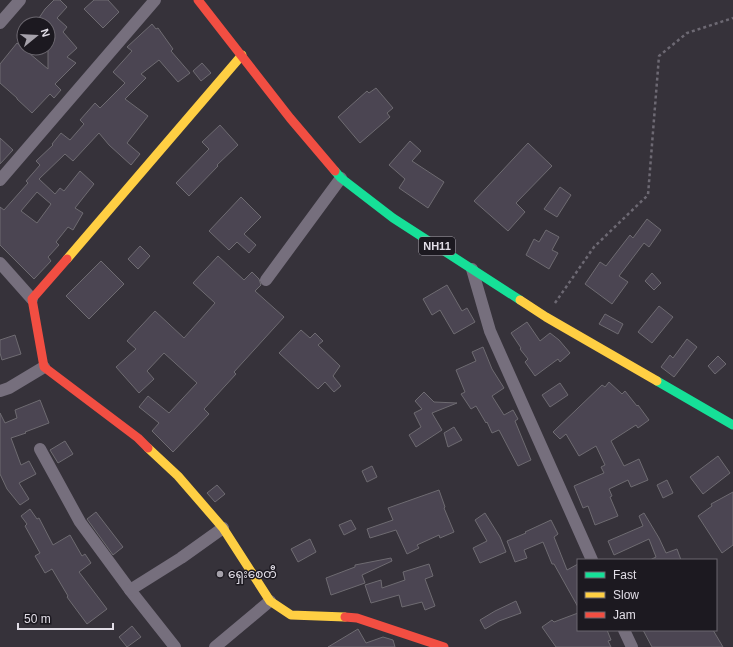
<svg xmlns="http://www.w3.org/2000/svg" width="733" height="647" viewBox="0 0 733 647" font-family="Helvetica,'Noto Sans Myanmar',sans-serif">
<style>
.building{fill:#4b4552;stroke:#6e6b71;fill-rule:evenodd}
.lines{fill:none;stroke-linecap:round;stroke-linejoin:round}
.path{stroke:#6d6973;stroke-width:2.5;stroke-dasharray:3 3;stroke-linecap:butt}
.street{stroke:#766f7d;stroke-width:12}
.fast{stroke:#16e098;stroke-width:9}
.slow{stroke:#ffcf43;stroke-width:9}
.jam{stroke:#f24e42;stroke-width:9}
.poi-dot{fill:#a5a1aa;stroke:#1c1920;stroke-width:1.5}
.labels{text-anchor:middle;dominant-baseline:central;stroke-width:3;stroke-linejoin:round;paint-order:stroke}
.shield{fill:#1c1920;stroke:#a6a2ab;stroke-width:1}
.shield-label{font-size:11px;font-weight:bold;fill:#e1dde6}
.poi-label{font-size:12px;fill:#e1dde6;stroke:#1c1920;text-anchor:start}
</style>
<rect width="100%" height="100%" fill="#36323a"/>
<g class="building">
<polygon points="54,0 60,0 67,7 57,18 67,27 63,32 77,48 67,57 76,63 55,84 61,90 54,98 50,94 32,113 17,99 17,98 0,83 0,64 17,43 48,69 48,24 35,24 45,9"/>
<polygon points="94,0 108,0 119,12 103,28 84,9"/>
<path d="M152 24 156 29 158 28 173 49 171 51 190 73 178 82 159 60 141 74 146 78 125 99 148 116 127 143 140 154 131 165 109 145 99 133 73 161 65 154 39 179 55 194 60 188 64 191 80 171 94 184 75 208 83 213 73 230 68 227 56 242 59 245 48 257 51 261 34 279 0 245V207L4 210 28 183 26 181 40 165 36 161 53 145 52 144 61 133 70 140 84 124 80 120 95 103 100 108 125 83 113 72 132 51 127 47ZM37 192 51 204 37 223 21 211Z"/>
<polygon points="202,63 211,73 201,81 193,71"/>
<polygon points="376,88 393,108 387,113 390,117 360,143 338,117 367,91 369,93"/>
<polygon points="220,125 238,145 217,165 218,166 189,196 176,183 209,149 202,142"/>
<polygon points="0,138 13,150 0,164"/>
<polygon points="410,141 421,151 412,161 444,182 428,208 399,188 405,179 389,165"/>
<polygon points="528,143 552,166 516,203 525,212 508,231 474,201"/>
<polygon points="560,187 571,195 557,217 544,209"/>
<polygon points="241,197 261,217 244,234 256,245 249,253 237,242 229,250 209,231"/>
<polygon points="647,219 661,230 649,247 644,243 619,276 628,282 612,304 585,284 600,262 606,266 630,235 633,238"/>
<polygon points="546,230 559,237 552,250 558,253 549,269 526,255 534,239 539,242"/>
<polygon points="140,246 150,256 138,269 128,259"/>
<polygon points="218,256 244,280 252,272 259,279 261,285 255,291 284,317 234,372 236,374 204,409 209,414 173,452 152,431 159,423 139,407 148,396 169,413 197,383 164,353 147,371 154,379 139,393 116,367 136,349 127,341 155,311 184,338 215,303 193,283"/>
<polygon points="101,261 124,284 89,319 66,296"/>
<polygon points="652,273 661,283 654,290 645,281"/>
<polygon points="447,285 462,311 467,308 475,322 454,334 440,310 432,315 423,299"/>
<polygon points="659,306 673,317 652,343 638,332"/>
<polygon points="605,314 623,324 618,334 599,324"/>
<polygon points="527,322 540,341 550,333 559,340 570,353 560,362 558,359 535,376 525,362 528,359 520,349 521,348 511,333"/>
<polygon points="301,330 310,338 315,333 323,341 318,345 340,366 333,376 341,386 334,392 325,382 318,389 279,353"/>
<polygon points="15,335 21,354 2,360 0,353 0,340"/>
<polygon points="687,339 697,347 674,377 661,367 670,355 673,358"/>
<polygon points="483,347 492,369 504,388 492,396 504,415 513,410 518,419 515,421 531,460 518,466 499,430 492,433 487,422 486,423 476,406 471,409 461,394 465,392 456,370 476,361 472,352"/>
<polygon points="718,356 726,364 715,374 708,366"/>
<polygon points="609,382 622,394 625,391 637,406 638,405 649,420 638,428 636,425 611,441 624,466 639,459 648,480 631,487 628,480 609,489 612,496 610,497 618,516 595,525 588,506 583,508 574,486 604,473 601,467 605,465 596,446 579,456 566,434 560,439 553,432 602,385 605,387"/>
<polygon points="560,383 568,395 550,407 542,395"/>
<polygon points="424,392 434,402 457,403 432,413 442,430 416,447 409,435 421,427 414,413 422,409 415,401"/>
<polygon points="40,400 49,423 25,432 26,433 11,438 21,465 29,461 36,474 19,483 29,499 20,505 7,489 0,474 0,413 5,423 17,418 15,410"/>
<polygon points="454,427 462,440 448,447 444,433"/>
<polygon points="65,441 73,454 58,463 50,450"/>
<polygon points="718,456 730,473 703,494 690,477"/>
<polygon points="372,466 377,477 367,482 362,471"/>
<polygon points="667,480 673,493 663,498 657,485"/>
<polygon points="217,485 225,494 215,502 207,493"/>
<polygon points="439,490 445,507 444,508 454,532 440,538 439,535 417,545 419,548 407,554 396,530 370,538 367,529 393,520 388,508"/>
<polygon points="733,492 733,545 722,553 698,516 712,506 711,504"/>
<polygon points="30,509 37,519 39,518 53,545 70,535 82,556 85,554 91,563 79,572 107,609 87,624 67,597 68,596 52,569 45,573 35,556 40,553 25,526 27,524 21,516"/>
<polygon points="96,512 123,547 113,555 87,519"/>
<polygon points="485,513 500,537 506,552 480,563 473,548 487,541 475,520"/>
<polygon points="644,513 659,538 666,553 677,549 681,560 650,560 656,557 649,539 614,555 608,541 643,526 639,516"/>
<polygon points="351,520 356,529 344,535 339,525"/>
<polygon points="551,520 558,534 554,537 567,570 578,564 578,607 554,564 552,564 543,542 524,550 527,558 515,562 507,541 526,533 525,532"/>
<polygon points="310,539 316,552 298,562 291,549"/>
<polygon points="391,558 392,561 362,575 365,583 331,595 326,578 355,567 355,565"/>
<polygon points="429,564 433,576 425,579 435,606 425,610 422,602 402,607 399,595 371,603 365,585 381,580 382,588 405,580 403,572"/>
<polygon points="516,601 521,613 499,621 485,629 480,620 495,611"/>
<polygon points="578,613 578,630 607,630 611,640 608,641 611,647 556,647 542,627 552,620 554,622"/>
<polygon points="132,626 141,637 127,647 119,637"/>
<polygon points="358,629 366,643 383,637 393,640 395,647 328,647"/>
<polygon points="643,630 713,630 723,647 652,647"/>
</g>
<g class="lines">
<polyline class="path" points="555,303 594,247 648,195 659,56 687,33 733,18"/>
<g class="street">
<polyline points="0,23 20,0"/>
<polyline points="0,180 155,0"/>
<polyline points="0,263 32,299"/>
<polyline points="472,269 490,331 592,560"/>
<polyline points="266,280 341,178"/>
<polyline points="0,391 9,388 44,367"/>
<polyline points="40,449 80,522 130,590 175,647"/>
<polyline points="130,590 181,558 223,528"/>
<polyline points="624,630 632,647"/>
<polyline points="215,647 270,601"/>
</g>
<g class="fast">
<polyline points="335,171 341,178 393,218 520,300"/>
<polyline points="657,381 733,425"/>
</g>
<g class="slow">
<polyline points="67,259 242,55"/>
<polyline points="520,300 546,317 657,381"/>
<polyline points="148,448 178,476 223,528 270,601 291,615 345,617"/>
</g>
<g class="jam">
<polyline points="198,0 290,118 335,171"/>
<polyline points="67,259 32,299 44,367 138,438 148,448"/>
<polyline points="345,617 357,618 444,647"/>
</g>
</g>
<circle class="poi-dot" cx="220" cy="574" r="4"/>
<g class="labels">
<rect class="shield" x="419" y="237" width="36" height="18" rx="3"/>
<g class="shield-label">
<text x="437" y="246">NH11</text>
</g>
<g class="poi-label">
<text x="228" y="574">ရှေးစေတီ</text>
</g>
</g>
<rect x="577" y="559" width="140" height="72" fill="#1c1920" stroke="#6b676f"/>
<rect x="585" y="572" width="20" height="6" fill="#16e098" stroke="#6b676f"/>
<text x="613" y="579" font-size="12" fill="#e1dde6">Fast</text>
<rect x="585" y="592" width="20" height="6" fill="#ffcf43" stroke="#6b676f"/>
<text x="613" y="599" font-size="12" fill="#e1dde6">Slow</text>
<rect x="585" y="612" width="20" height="6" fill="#f24e42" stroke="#6b676f"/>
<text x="613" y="619" font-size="12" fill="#e1dde6">Jam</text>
<g transform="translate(36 36) rotate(72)"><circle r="19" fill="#1c1920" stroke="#6b676f"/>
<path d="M0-3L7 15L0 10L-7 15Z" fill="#a5a1aa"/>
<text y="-6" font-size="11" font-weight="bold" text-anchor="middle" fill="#e1dde6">N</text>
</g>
<path d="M18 623v6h95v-6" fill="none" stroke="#e1dde6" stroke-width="2"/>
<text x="24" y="623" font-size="12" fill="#e1dde6" stroke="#1c1920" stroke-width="3" paint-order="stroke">50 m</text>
</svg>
